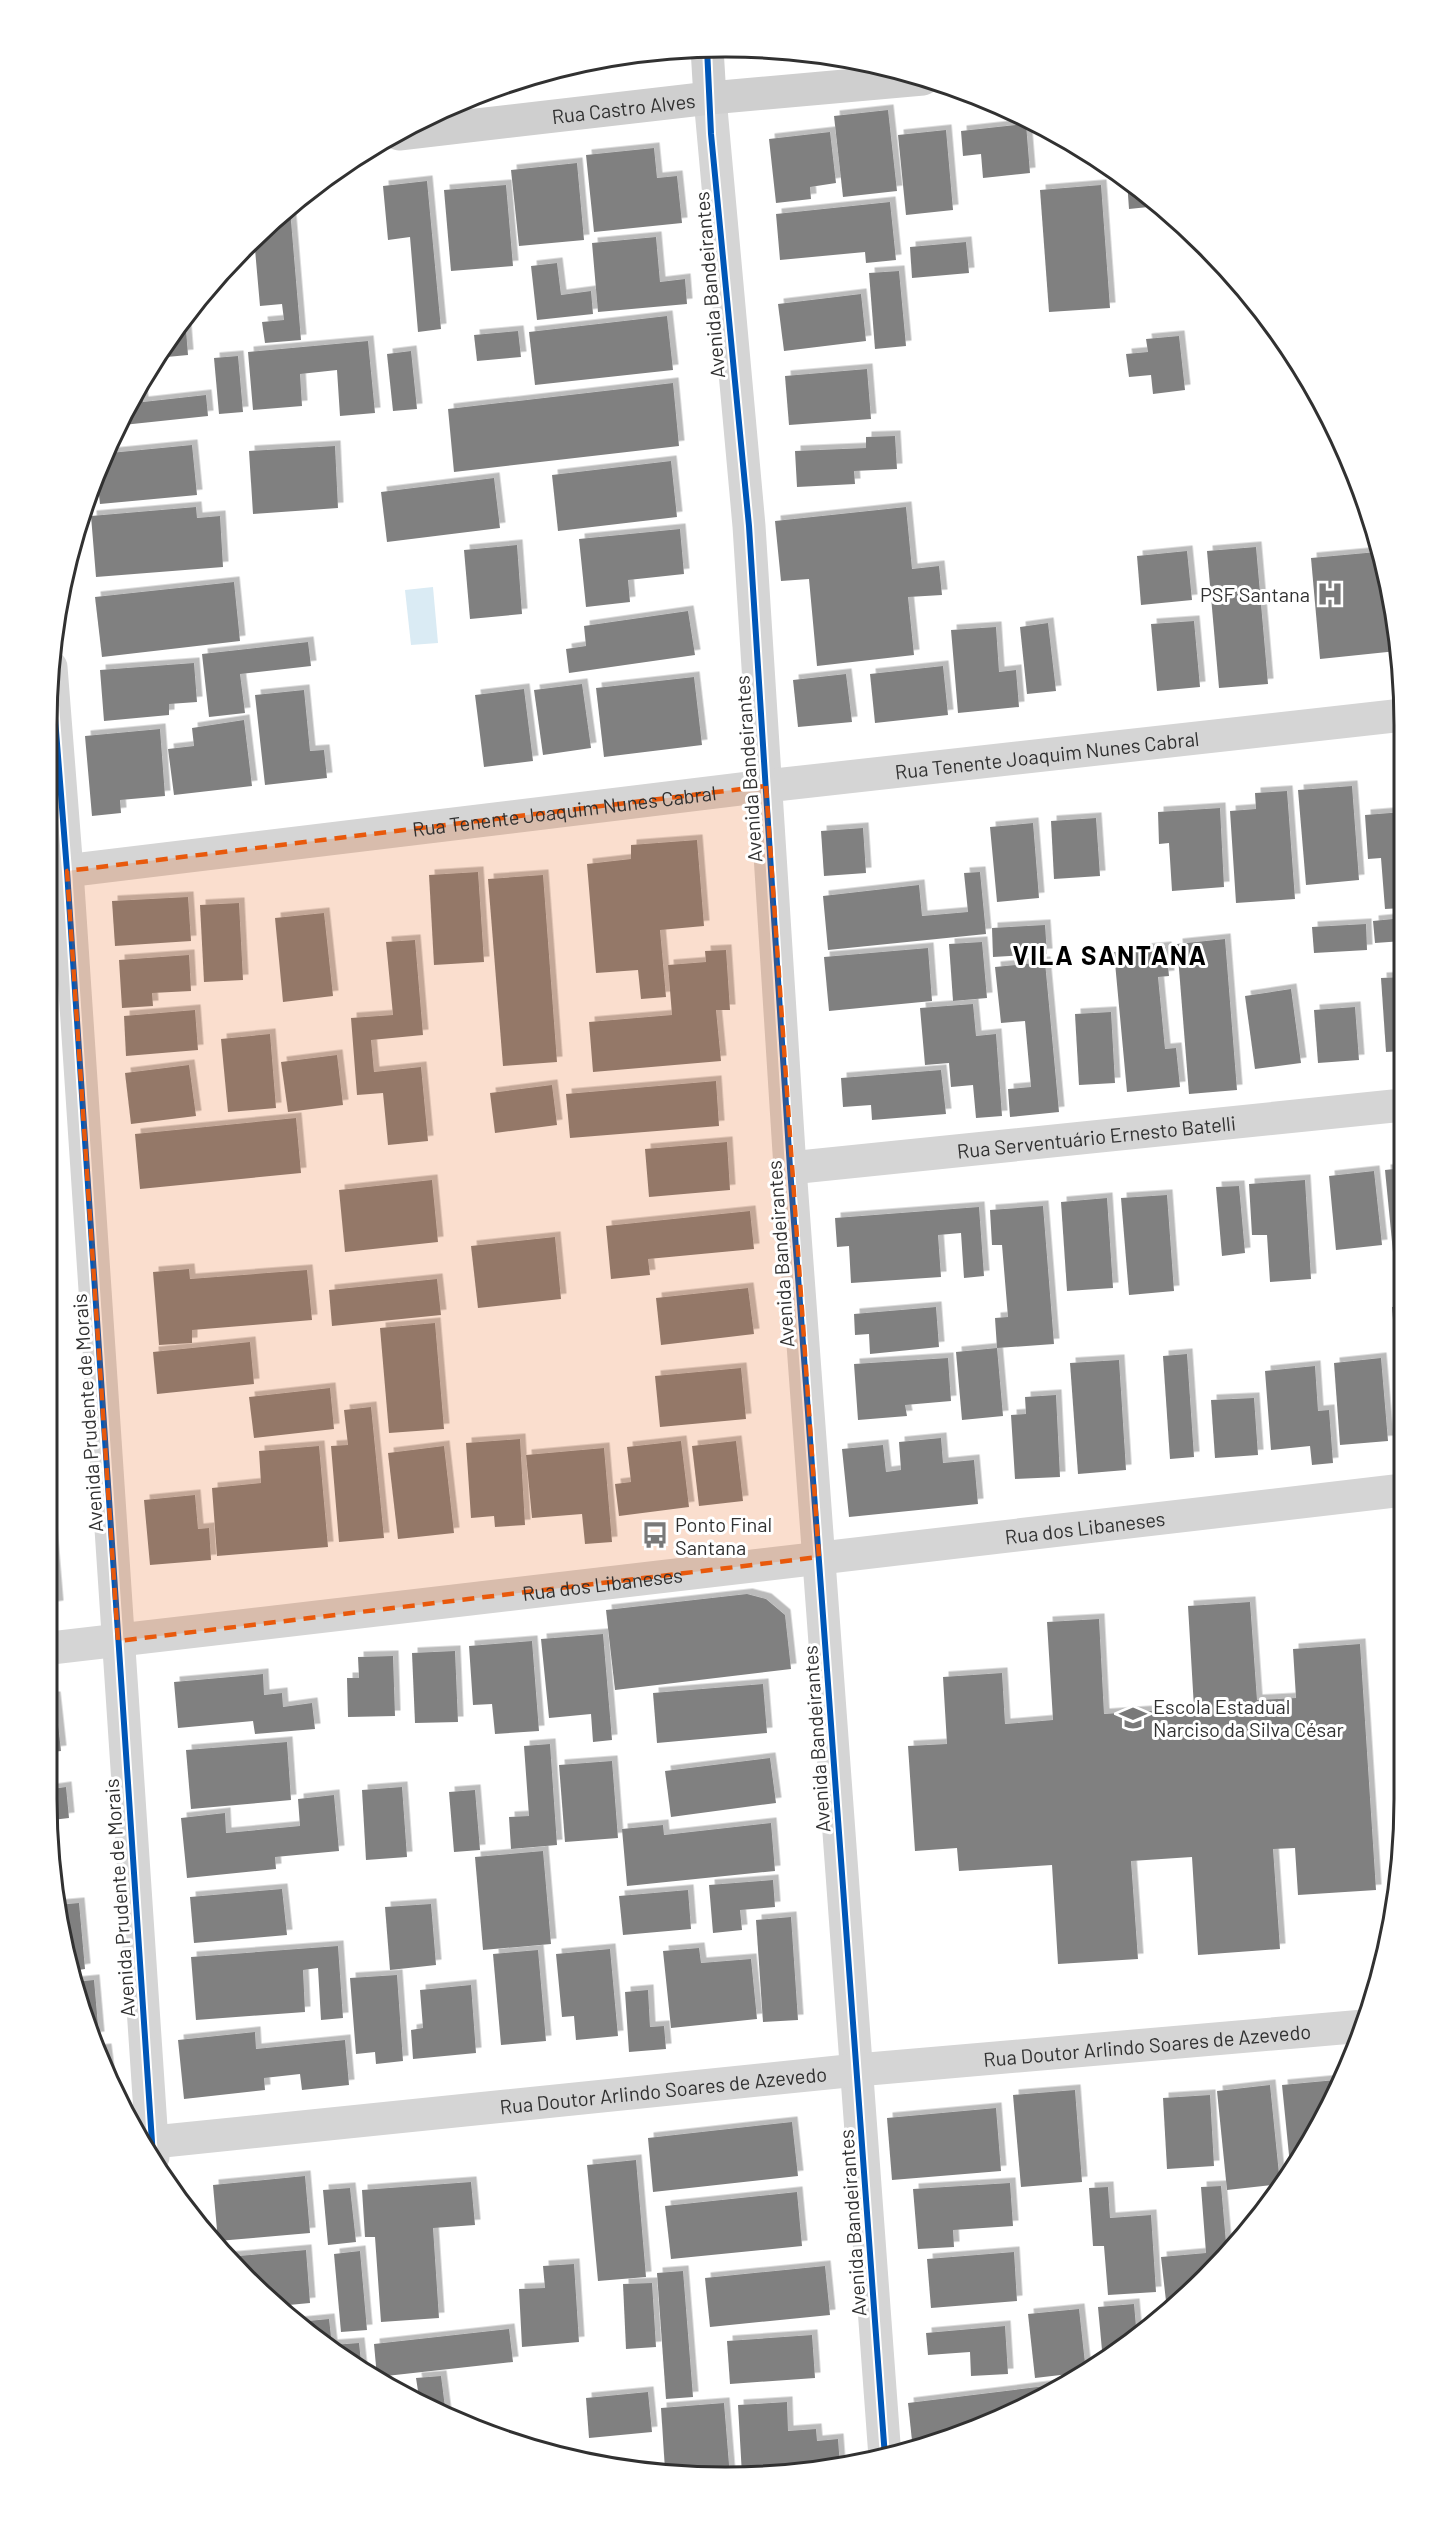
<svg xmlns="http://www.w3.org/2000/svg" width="1451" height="2524" viewBox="0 0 1451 2524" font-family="Barlow,sans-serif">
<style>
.water{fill:#daebf4}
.building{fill:#808080;filter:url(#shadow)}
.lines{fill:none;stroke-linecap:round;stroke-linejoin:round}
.street{stroke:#d5d5d5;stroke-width:33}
.secondary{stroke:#cfcfcf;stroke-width:33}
.cycleway-casing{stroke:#fff;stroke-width:10}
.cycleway{stroke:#0057b8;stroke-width:6}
.marked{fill:#e8590c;fill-opacity:0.2;stroke:#e8590c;stroke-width:4.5;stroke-dasharray:12 8;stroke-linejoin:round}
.labels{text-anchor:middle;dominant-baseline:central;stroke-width:6;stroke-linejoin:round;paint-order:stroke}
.street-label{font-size:20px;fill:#313131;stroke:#fff}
.poi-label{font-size:20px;fill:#313131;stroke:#fff;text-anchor:start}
.district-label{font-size:26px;font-weight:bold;letter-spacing:1.5px;fill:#000;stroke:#fff}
.rim{fill:none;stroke:#313131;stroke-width:3}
</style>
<defs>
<filter id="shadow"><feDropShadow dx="5.5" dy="-5.5" stdDeviation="0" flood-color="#0004"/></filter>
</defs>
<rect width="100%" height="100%" fill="#fff"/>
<polygon class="water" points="433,587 438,643 411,645 405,590"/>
<g class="building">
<polygon points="888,110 897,191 843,197 834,116"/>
<polygon points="1026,124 1030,173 983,178 981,154 963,156 961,131"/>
<polygon points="946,130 953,210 906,215 898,135"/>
<polygon points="830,132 836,183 810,187 811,199 776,203 769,139"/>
<polygon points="654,148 657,178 677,176 682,223 594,232 586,155"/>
<polygon points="577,163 584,240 519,246 511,170"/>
<polygon points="427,181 441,329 418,332 410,237 388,240 383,186"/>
<polygon points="1127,181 1145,196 1158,206 1129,209"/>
<polygon points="506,185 513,266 451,271 444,190"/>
<polygon points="1101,185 1110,308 1049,312 1040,190"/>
<polygon points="890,202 896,260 866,263 865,252 780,260 776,214"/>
<polygon points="290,209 301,340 265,343 262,322 284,320 282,304 260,306 254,238"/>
<polygon points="656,237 660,282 685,279 687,304 598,312 592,243"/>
<polygon points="966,242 969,273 912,278 910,247"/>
<polygon points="557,263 561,295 591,291 593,314 537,320 531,266"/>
<polygon points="899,271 906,346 875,349 869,273"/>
<polygon points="861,294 866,341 784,351 778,304"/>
<polygon points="667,316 673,370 535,385 529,332"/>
<polygon points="186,330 188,355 156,358 175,331"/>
<polygon points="518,331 521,357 477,361 474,335"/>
<polygon points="1179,336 1185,390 1153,394 1151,375 1129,377 1126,354 1148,352 1146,339"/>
<polygon points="368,341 375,413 340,416 337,370 300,374 302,406 253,410 248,352"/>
<polygon points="411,351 417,409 393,411 387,354"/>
<polygon points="238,356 243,412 219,414 214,358"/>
<polygon points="867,369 871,419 789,425 785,376"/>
<polygon points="673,383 679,446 454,472 448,409"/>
<polygon points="141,388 143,402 206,395 208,416 123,425"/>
<polygon points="895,436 897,469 854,471 855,484 797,487 795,451 866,448 866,437"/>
<polygon points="192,445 197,495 100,504 97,477 110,453"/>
<polygon points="335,446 338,508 253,514 249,451"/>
<polygon points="671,461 677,517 558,531 552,475"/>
<polygon points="494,478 500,528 387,542 381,492"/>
<polygon points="196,507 197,518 220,516 223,567 96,577 91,516"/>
<polygon points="906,507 912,569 939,566 942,595 908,597 914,655 817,666 809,579 781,581 775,521"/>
<polygon points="680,529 684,574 628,580 630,602 586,607 579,539"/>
<polygon points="517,545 522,614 470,619 464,550"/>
<polygon points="1256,547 1268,684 1219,688 1207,551"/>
<polygon points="1187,551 1192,600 1141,605 1137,556"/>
<polygon points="1377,552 1397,651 1320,659 1311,558"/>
<polygon points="234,582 240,641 102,657 95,597"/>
<polygon points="688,611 695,655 569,673 566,649 586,646 584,626"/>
<polygon points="1194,621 1200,687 1157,691 1151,624"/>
<polygon points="1048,623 1056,691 1027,694 1020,627"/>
<polygon points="996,627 999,672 1016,670 1019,707 958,713 951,630"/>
<polygon points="308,642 311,666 240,674 245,713 209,717 202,654"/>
<polygon points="194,663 197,702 169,704 169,715 104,721 100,670"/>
<polygon points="943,666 948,715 875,723 870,674"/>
<polygon points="846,674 852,722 798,727 793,680"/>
<polygon points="694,677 702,745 604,757 596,688"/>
<polygon points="582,684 591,748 543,755 534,690"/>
<polygon points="524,689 533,761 484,767 475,695"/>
<polygon points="304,690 310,751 324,750 327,778 265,785 255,695"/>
<polygon points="244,720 252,786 174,795 168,749 194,746 192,728"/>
<polygon points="160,729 165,796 120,800 121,813 92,816 85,736"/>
<polygon points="1352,786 1359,880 1306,885 1298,790"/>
<polygon points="1287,791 1295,899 1236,903 1230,811 1256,809 1255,793"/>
<polygon points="1220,808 1224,887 1172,891 1169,843 1159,844 1158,812"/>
<polygon points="1403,812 1403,908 1385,909 1381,858 1368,859 1365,815"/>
<polygon points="1096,818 1100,876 1054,879 1051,821"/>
<polygon points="1033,823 1039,898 997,902 990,827"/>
<polygon points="863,828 866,873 824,876 821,831"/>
<polygon points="697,840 704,926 660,930 666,997 641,999 638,970 596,973 587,864 631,859 631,845"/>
<polygon points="478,872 484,962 434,965 429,875"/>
<polygon points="980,872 986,934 828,950 823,896 919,885 922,916 968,912 964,873"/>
<polygon points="543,875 557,1062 503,1066 488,879"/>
<polygon points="188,897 191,941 115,946 112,901"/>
<polygon points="239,903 243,980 204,982 200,905"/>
<polygon points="324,913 333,996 283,1002 275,918"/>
<polygon points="1403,918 1403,941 1375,943 1373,921"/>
<polygon points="1366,924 1367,950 1314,953 1312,927"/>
<polygon points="1045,925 1047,954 993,957 992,928"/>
<polygon points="1225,939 1237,1090 1189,1094 1177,944"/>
<polygon points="415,940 423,1035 371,1040 374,1072 421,1067 428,1141 388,1145 383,1093 357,1095 351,1018 393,1015 386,942"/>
<polygon points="982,942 987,998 953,1001 949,944"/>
<polygon points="1166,947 1169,976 1158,977 1165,1049 1176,1048 1180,1087 1127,1092 1114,952"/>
<polygon points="928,948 932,1001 829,1011 824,957"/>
<polygon points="726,950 730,1010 716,1010 721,1061 593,1072 589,1022 672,1015 668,965 706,962 705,951"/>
<polygon points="189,955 191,991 152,993 153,1006 122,1008 119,960"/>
<polygon points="1045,962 1059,1112 1010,1117 1008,1089 1031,1087 1025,1021 1001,1023 995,967"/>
<polygon points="1403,977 1403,1051 1386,1052 1381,978"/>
<polygon points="1291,989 1301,1063 1255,1069 1245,996"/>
<polygon points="973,1004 976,1036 996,1034 1002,1116 976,1118 973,1085 951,1087 949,1063 925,1065 920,1008"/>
<polygon points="1355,1007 1359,1060 1318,1063 1314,1010"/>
<polygon points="195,1010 198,1050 126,1056 124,1016"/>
<polygon points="1111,1012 1115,1083 1079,1085 1075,1014"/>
<polygon points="270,1034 276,1108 228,1112 221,1039"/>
<polygon points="337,1055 343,1105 288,1112 281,1062"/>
<polygon points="189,1065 196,1116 131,1124 125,1073"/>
<polygon points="941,1070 946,1114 872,1120 871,1105 843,1107 841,1078"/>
<polygon points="716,1081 719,1126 570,1138 566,1094"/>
<polygon points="552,1085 557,1125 495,1133 490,1093"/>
<polygon points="296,1118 301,1173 140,1189 135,1134"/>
<polygon points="727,1142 730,1190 649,1197 645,1149"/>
<polygon points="1403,1168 1403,1251 1393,1252 1385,1170"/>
<polygon points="1374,1171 1382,1245 1336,1250 1329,1176"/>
<polygon points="432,1180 438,1242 345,1252 339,1190"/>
<polygon points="1305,1180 1311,1279 1270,1282 1267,1235 1252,1235 1249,1184"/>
<polygon points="1239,1186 1245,1253 1222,1256 1216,1187"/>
<polygon points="1167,1195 1174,1291 1129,1295 1121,1198"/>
<polygon points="1107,1198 1113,1288 1067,1291 1061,1202"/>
<polygon points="1043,1206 1054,1344 997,1348 995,1318 1008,1317 1002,1245 992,1245 990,1210"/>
<polygon points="979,1207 984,1276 964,1278 961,1233 938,1235 941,1277 851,1283 849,1246 837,1247 835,1218"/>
<polygon points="750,1211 754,1249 648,1259 650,1275 611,1279 606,1226"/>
<polygon points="555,1237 561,1299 478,1308 471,1246"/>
<polygon points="189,1269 190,1279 307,1270 312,1320 192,1330 192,1343 159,1345 153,1272"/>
<polygon points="437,1279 441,1315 332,1326 329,1290"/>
<polygon points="748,1288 754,1334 661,1345 656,1298"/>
<polygon points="1403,1306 1403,1420 1401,1420 1392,1307"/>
<polygon points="936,1307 939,1347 870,1354 869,1334 855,1335 854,1314"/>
<polygon points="435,1323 444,1429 389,1433 380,1328"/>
<polygon points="250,1342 254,1384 157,1394 153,1352"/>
<polygon points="997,1348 1003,1416 962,1420 956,1352"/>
<polygon points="1187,1354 1194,1457 1170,1459 1163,1356"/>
<polygon points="948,1358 951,1401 905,1405 907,1416 858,1420 854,1364"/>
<polygon points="1381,1358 1388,1441 1340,1445 1334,1363"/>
<polygon points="1119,1360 1126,1470 1078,1474 1070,1363"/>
<polygon points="1315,1366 1318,1411 1329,1410 1333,1463 1312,1465 1310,1446 1271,1450 1265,1371"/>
<polygon points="741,1368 746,1419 660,1427 655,1376"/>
<polygon points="330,1388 334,1429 254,1438 249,1397"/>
<polygon points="1056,1395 1060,1477 1015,1479 1011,1415 1026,1414 1025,1397"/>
<polygon points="1254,1398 1258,1455 1215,1458 1211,1400"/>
<polygon points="371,1407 384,1538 339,1542 331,1446 348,1445 344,1410"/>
<polygon points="941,1438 943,1463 974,1460 978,1504 849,1517 842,1449 883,1445 886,1472 901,1470 899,1442"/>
<polygon points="520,1439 525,1525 495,1527 494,1516 471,1518 466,1443"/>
<polygon points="681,1441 689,1507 619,1516 615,1484 631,1482 627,1447"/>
<polygon points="736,1441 743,1501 699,1506 692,1446"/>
<polygon points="319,1446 328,1547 217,1556 212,1488 261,1483 259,1451"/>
<polygon points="444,1446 454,1533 398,1539 388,1453"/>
<polygon points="604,1448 612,1542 585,1544 582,1514 532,1518 526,1455"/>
<polygon points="195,1495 198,1529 209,1528 211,1560 150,1565 144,1500"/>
<polygon points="51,1523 58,1606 51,1607"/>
<polygon points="747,1594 766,1599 785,1615 791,1669 615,1690 606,1610"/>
<polygon points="1250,1602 1257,1700 1296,1698 1293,1649 1360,1644 1376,1890 1298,1895 1295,1848 1273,1849 1280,1949 1198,1955 1192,1857 1131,1861 1138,1959 1058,1964 1052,1865 959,1871 957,1848 915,1851 908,1746 947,1744 943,1677 1002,1673 1005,1724 1053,1720 1047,1622 1099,1619 1104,1714 1194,1708 1188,1606"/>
<polygon points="603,1634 612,1740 593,1742 591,1714 549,1718 541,1639"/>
<polygon points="532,1641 539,1731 495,1734 492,1704 473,1705 469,1646"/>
<polygon points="455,1651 458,1722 415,1723 412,1653"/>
<polygon points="393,1656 395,1716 348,1717 347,1678 359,1678 358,1657"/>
<polygon points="263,1674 264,1695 282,1693 283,1707 312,1703 315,1729 255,1734 253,1721 178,1728 174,1682"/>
<polygon points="763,1684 767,1733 657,1743 653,1693"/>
<polygon points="52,1697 55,1697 61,1751 52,1752"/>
<polygon points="287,1742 291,1800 191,1809 186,1750"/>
<polygon points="550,1744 557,1845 511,1849 509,1817 529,1816 524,1746"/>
<polygon points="770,1758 776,1803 671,1817 665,1771"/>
<polygon points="612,1761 618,1838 565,1842 559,1765"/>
<polygon points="66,1787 69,1818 52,1820 52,1789"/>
<polygon points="402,1787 407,1857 366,1860 362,1790"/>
<polygon points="475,1790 480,1850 454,1852 449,1792"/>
<polygon points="334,1795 339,1851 275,1857 276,1869 187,1878 181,1818 225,1813 226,1833 300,1826 298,1799"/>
<polygon points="771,1823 775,1871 627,1886 622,1829 663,1825 664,1835"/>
<polygon points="543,1851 551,1944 483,1950 475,1857"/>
<polygon points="773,1880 775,1907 740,1910 742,1930 713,1933 709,1885"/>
<polygon points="282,1889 287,1935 194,1943 190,1897"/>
<polygon points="688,1890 691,1929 623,1935 619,1896"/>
<polygon points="79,1903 85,1969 72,1971 56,1905"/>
<polygon points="431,1904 436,1965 390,1970 385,1907"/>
<polygon points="791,1917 798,2020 763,2022 756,1920"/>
<polygon points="338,1946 343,2018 321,2020 318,1968 303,1970 305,2012 196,2020 191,1957"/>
<polygon points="699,1948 701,1963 751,1959 757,2019 671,2028 663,1951"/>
<polygon points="610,1949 618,2036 576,2040 574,2016 562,2017 556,1954"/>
<polygon points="538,1950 546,2041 501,2045 493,1954"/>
<polygon points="397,1975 403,2061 376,2064 375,2052 356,2054 350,1978"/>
<polygon points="94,1980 99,2037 91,2038 82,2016 74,1982"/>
<polygon points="471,1985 476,2053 413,2059 411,2030 423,2028 420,1990"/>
<polygon points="648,1990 650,2027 664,2026 666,2049 629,2052 625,1992"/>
<polygon points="255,2032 256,2049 345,2040 349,2085 302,2090 300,2074 264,2078 265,2090 184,2099 178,2040"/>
<polygon points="106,2049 110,2081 109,2081 96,2050"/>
<polygon points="1336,2080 1336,2082 1291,2175 1282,2085"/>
<polygon points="1270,2085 1280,2184 1227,2190 1217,2091"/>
<polygon points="1075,2090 1082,2182 1021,2187 1013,2095"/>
<polygon points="1210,2095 1214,2166 1167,2169 1163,2098"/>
<polygon points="996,2108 1001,2171 892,2180 887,2118"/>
<polygon points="792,2122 798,2176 653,2192 648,2138"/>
<polygon points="636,2160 646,2277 598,2281 587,2165"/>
<polygon points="305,2176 310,2233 218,2241 213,2185"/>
<polygon points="471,2182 475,2225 433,2228 439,2318 381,2322 375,2237 365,2237 362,2190"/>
<polygon points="1010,2183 1013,2226 953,2230 954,2247 918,2249 913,2189"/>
<polygon points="1221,2186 1227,2254 1179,2300 1166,2301 1161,2257 1206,2253 1201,2187"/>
<polygon points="1108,2187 1110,2218 1151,2215 1156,2292 1108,2295 1104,2246 1093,2246 1089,2188"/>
<polygon points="350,2188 356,2242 328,2245 323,2190"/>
<polygon points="797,2192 802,2246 671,2259 665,2206"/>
<polygon points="306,2250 310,2303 278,2306 246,2279 227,2257"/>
<polygon points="360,2251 367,2330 341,2332 334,2254"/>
<polygon points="1014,2252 1017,2301 931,2308 927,2259"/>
<polygon points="574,2264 579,2342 522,2347 519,2289 545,2288 543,2266"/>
<polygon points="825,2266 830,2315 710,2327 705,2278"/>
<polygon points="683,2271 693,2397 666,2399 657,2273"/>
<polygon points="652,2283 656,2347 626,2349 623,2284"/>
<polygon points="1134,2304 1137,2338 1103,2361 1098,2307"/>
<polygon points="1079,2309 1086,2372 1035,2378 1028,2314"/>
<polygon points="329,2319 332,2345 359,2343 362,2371 298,2322"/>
<polygon points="1005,2326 1008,2374 971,2376 970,2352 928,2355 926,2333"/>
<polygon points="509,2329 513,2362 377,2377 374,2344"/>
<polygon points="812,2335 815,2378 730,2384 727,2341"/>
<polygon points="441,2376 446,2415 420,2404 416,2378"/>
<polygon points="1070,2383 944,2441 913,2450 908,2403"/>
<polygon points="648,2392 652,2432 589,2438 586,2398"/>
<polygon points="787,2402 788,2431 816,2429 817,2441 838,2439 840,2466 742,2475 738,2405"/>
<polygon points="724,2403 730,2477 665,2470 661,2408"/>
</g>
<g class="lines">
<g class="street">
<polyline points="710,98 749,526 790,1168 885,2457"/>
<polyline points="51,667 67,871 153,2157"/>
<path id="s1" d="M49 873 766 786 1403 715"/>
<path id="s2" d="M790 1168 1403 1105"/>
<path id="s3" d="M51 1648 1403 1490"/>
<path id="s4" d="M144 2143 857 2070 1364 2026"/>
</g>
<g class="secondary">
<polyline points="707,48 710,98"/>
<path id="s5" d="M399 134 710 98 923 79"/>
</g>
<defs>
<g id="cycleway">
<polyline points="707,48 711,134 749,526 790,1168 885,2457"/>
<polyline points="51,667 67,871 153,2157"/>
</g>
</defs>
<use href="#cycleway" class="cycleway-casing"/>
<use href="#cycleway" class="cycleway"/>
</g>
<path class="marked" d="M766 786 819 1557 118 1641 67 871Z"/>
<defs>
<symbol id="hospital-bare" viewBox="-9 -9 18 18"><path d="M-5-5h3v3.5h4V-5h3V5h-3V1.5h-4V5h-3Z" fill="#797979" stroke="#fff" stroke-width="2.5" paint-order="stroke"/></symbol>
<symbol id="bus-bare" viewBox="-9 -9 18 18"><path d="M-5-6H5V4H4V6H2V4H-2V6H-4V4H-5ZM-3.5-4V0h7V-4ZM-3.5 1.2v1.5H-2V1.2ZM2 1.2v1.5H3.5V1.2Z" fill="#797979" stroke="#fff" stroke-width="2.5" paint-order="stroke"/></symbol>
<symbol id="school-bare" viewBox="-9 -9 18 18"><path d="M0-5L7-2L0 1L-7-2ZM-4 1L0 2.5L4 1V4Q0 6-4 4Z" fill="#797979" stroke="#fff" stroke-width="2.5" paint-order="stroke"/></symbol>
</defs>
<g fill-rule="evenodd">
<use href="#hospital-bare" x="1311" y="575" width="38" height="38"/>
<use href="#bus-bare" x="636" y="1516" width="38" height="38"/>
<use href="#school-bare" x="1114" y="1699" width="38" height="38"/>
</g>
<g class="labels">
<g class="street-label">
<text stroke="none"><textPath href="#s5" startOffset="226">Rua Castro Alves</textPath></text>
<text transform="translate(709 285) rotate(-95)">Avenida Bandeirantes</text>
<text stroke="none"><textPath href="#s1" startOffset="1005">Rua Tenente Joaquim Nunes Cabral</textPath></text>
<text transform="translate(748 769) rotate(-94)">Avenida Bandeirantes</text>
<text stroke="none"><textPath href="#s1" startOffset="519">Rua Tenente Joaquim Nunes Cabral</textPath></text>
<text stroke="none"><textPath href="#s2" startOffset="308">Rua Serventuário Ernesto Batelli</textPath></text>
<text transform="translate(780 1254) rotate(-94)">Avenida Bandeirantes</text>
<text transform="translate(87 1413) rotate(-94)">Avenida Prudente de Morais</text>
<text stroke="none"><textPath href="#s3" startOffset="1041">Rua dos Libaneses</textPath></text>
<text stroke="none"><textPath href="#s3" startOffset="555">Rua dos Libaneses</textPath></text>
<text transform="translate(816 1739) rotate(-94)">Avenida Bandeirantes</text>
<text transform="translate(119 1898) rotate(-94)">Avenida Prudente de Morais</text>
<text stroke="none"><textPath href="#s4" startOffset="1008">Rua Doutor Arlindo Soares de Azevedo</textPath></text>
<text stroke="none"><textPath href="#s4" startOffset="522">Rua Doutor Arlindo Soares de Azevedo</textPath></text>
<text transform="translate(852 2223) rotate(-94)">Avenida Bandeirantes</text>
</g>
<g class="poi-label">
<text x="1310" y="594" text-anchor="end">PSF Santana</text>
<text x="675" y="1524">Ponto Final<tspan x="675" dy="23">Santana</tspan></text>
<text x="1153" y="1706">Escola Estadual<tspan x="1153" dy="23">Narciso da Silva César</tspan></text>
</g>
<g class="district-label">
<text x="1110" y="954">VILA SANTANA</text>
</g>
</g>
<path d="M0 0H1451V2524H0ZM725 57H726A668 668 0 0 1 1394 725V1799A668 668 0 0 1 726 2467H725A668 668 0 0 1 57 1799V725A668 668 0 0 1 725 57Z" fill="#fff" fill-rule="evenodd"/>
<path class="rim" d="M725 57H726A668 668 0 0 1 1394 725V1799A668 668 0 0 1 726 2467H725A668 668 0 0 1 57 1799V725A668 668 0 0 1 725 57Z"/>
</svg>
